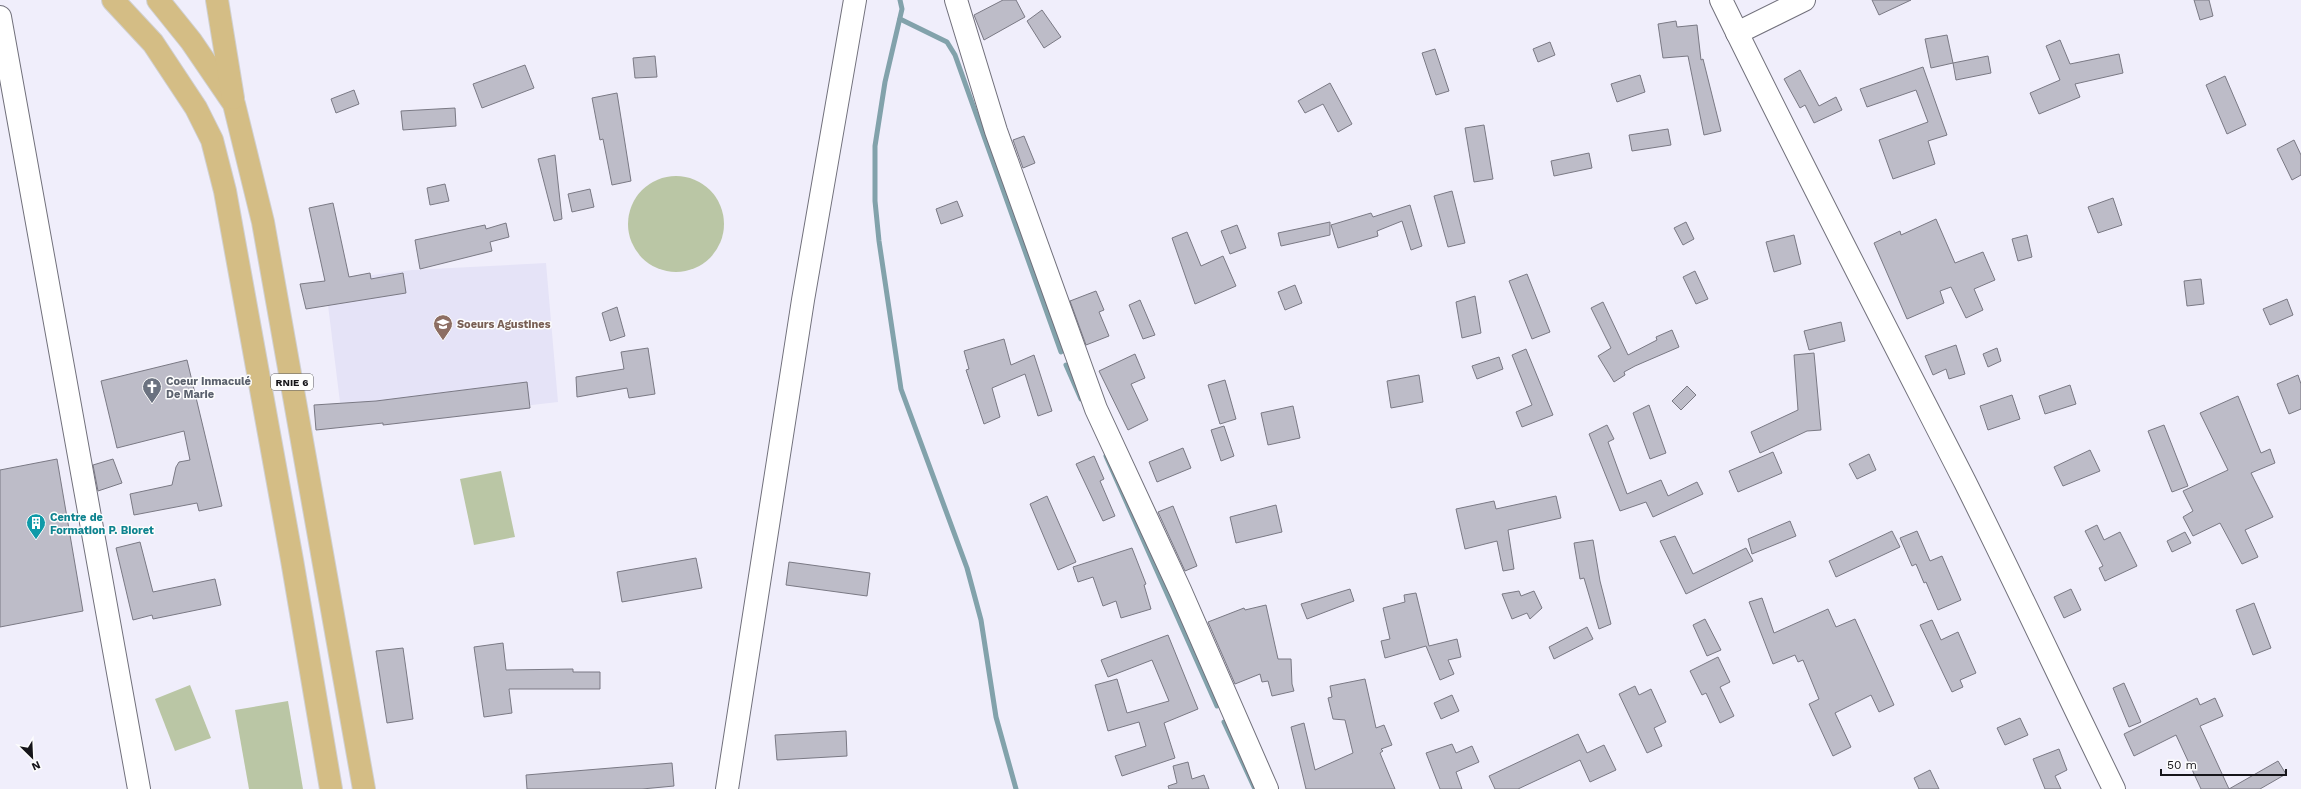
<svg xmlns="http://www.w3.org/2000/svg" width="2301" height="789" viewBox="0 0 2301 789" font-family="'Work Sans',sans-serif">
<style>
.built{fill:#e5e3f7}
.green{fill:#bac6a5}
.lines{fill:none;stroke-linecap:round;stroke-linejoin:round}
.stream{stroke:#82a2ab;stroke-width:5}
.building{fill:#bdbcc8;stroke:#7a7984}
.minor-casing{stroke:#71707b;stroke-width:24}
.major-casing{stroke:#d0d0d1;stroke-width:24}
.minor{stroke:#fff;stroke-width:22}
.major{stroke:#d4bd85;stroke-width:22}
.labels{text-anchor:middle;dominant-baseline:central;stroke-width:3;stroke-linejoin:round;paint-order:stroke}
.shield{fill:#fdfdfd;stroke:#5b5b5e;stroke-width:1}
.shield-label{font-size:10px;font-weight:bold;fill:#16151a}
.education-label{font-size:11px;font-weight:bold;fill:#785e54;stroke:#fdfdfd;text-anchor:start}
.worship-label{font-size:11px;font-weight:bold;fill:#5b616d;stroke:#fdfdfd;text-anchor:start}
.culture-label{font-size:11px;font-weight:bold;fill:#0d838f;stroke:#fdfdfd;text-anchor:start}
</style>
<rect width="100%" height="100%" fill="#f0eefb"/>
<polygon class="built" points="546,263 558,402 343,427 325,281 412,270"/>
<g class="green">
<circle cx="676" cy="224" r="48"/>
<polygon points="501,471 515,537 474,545 460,479"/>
<polygon points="190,685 211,738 175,751 155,699"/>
<polygon points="288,701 303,789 249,789 235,710"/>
</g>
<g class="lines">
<g class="stream">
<polyline points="900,0 902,9 885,82 875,146 875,201 879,241 901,389 967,568 981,620 996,717 1016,789"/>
<polyline points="900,19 947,42 955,55 1061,352"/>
<polyline points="1066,365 1081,399"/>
<polyline points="1106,456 1217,706"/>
<polyline points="1224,722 1255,789"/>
</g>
</g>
<g class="building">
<polygon points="1003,0 1016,0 1025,17 984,40 974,15"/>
<polygon points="1872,0 1911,0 1879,15"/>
<polygon points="2194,0 2209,0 2213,16 2200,20"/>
<polygon points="1042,10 1061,37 1044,48 1027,21"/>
<polygon points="1676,21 1677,27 1697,25 1701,60 1703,59 1721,131 1704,135 1688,56 1663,58 1658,24"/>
<polygon points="1947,35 1953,63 1931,68 1925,39"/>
<polygon points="2060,40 2070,64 2119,54 2123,73 2075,84 2080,97 2039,114 2030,93 2060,80 2046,46"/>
<polygon points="1550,42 1555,55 1538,62 1533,49"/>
<polygon points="1435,49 1449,91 1436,95 1422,53"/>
<polygon points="655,56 657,77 635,78 633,58"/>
<polygon points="1988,56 1991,73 1956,80 1953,63"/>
<polygon points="525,65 534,88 482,108 473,84"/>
<polygon points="1923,67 1947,135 1928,141 1935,164 1893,179 1879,140 1928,122 1916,90 1867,107 1860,89"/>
<polygon points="1800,70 1819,106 1836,97 1842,110 1814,123 1805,105 1800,108 1784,79"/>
<polygon points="1640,75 1645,92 1617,102 1611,84"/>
<polygon points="2225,76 2246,125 2227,134 2206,85"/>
<polygon points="1330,83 1352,124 1338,132 1323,104 1305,113 1298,101"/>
<polygon points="354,90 359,104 336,113 331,99"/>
<polygon points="617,93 631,181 612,185 603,139 600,140 592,98"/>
<polygon points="455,108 456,126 403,130 401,111"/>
<polygon points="1484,125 1493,179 1474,182 1465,128"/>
<polygon points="1668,129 1671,145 1632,151 1629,135"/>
<polygon points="1024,136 1035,163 1023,168 1013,140"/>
<polygon points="2294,140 2301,155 2301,175 2292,180 2277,149"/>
<polygon points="1589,153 1592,168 1554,176 1551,161"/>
<polygon points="555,155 562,219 554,221 538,159"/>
<polygon points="445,184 449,201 430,205 427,188"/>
<polygon points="590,189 594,207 572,212 568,194"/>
<polygon points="1452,191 1465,243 1448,247 1434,196"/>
<polygon points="2113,198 2122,225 2098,233 2088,207"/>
<polygon points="957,201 963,216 941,224 936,209"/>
<polygon points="333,203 349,277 370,273 371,279 403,273 406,293 306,309 300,284 325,281 309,208"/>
<polygon points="1410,205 1422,246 1411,250 1402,221 1377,231 1378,236 1338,248 1331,225 1371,213 1373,217"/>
<polygon points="1936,219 1955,263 1983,252 1995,280 1974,289 1983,310 1966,318 1951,287 1940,291 1944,303 1907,319 1874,243 1900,231 1901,235"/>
<polygon points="1330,222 1330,235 1281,246 1278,233"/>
<polygon points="1686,222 1694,239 1683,245 1674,228"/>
<polygon points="506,223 509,237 490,242 492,251 420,269 415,240 485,225 486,229"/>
<polygon points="1237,225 1246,248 1230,254 1221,231"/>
<polygon points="1187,232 1201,266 1223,256 1236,286 1195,304 1172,238"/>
<polygon points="1794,235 1801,264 1774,272 1766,242"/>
<polygon points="2027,235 2032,257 2018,261 2012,239"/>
<polygon points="1695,271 1708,299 1696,304 1683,277"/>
<polygon points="1527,274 1550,332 1532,339 1509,281"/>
<polygon points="2201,279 2204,304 2187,306 2184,281"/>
<polygon points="1295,285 1302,303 1285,310 1278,292"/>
<polygon points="1096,291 1104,310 1099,312 1109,336 1086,345 1070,301"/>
<polygon points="1475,296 1481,333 1462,338 1456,302"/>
<polygon points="2287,299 2293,315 2270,325 2263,309"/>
<polygon points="1140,300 1155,335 1143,339 1129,305"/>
<polygon points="1603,302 1628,355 1657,340 1656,337 1672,330 1679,347 1635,366 1624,372 1625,375 1614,382 1598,356 1611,348 1591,308"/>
<polygon points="617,307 625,336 610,341 602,313"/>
<polygon points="1841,322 1845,341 1809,350 1804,331"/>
<polygon points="1004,339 1011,365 1034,355 1052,411 1038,416 1025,374 992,388 1000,417 984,424 966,370 969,369 964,351"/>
<polygon points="1956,345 1965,374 1949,379 1946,369 1933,375 1925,356"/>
<polygon points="648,348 655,394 629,398 627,388 577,397 576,377 624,369 621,352"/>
<polygon points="1997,348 2001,361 1988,367 1983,354"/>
<polygon points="1526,349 1553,415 1522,427 1516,412 1532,405 1512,355"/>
<polygon points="1814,353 1821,430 1807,431 1760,453 1751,432 1798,410 1794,355"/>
<polygon points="1135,354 1145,378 1131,384 1148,420 1128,430 1099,371"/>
<polygon points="1499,357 1503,369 1477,379 1472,366"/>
<polygon points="187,360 222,506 199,511 197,503 134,515 130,494 172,485 176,467 179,462 190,460 184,431 117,448 101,381"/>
<polygon points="1419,375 1423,402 1391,408 1387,381"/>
<polygon points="2298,375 2301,384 2301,409 2289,414 2277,384"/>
<polygon points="1225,380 1236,419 1220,424 1208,385"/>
<polygon points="527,382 530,408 383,425 383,423 316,430 314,405 376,401"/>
<polygon points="2070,385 2076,404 2045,414 2039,396"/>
<polygon points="1687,386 1696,395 1681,410 1672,401"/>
<polygon points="2012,395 2020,419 1988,430 1980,406"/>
<polygon points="2238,396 2261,453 2270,449 2275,463 2251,473 2273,517 2245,530 2258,557 2242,564 2220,523 2193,536 2183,517 2193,511 2183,491 2228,470 2200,413"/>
<polygon points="1649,405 1666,453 1650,459 1633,413"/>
<polygon points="1293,406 1300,438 1268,445 1261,413"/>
<polygon points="1607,425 1614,439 1608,442 1627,494 1661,480 1668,496 1697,482 1703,494 1653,517 1646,502 1620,511 1589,434"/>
<polygon points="2164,425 2188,486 2172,492 2148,431"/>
<polygon points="1224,426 1234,456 1221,461 1211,430"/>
<polygon points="1183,448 1191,468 1157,482 1149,462"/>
<polygon points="2090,450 2100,471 2063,486 2054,467"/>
<polygon points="1773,452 1782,473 1738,492 1729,471"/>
<polygon points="1869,454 1876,470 1857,479 1849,464"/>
<polygon points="1094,456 1104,479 1100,481 1115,516 1103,521 1076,464"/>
<polygon points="57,459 83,611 0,627 0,470"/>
<polygon points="113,459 122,483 98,491 93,465"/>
<polygon points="1047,496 1076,562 1058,570 1030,504"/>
<polygon points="1556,496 1561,518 1508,530 1514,569 1503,571 1497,541 1465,549 1456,509 1494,501 1496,509"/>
<polygon points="1276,505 1282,532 1236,543 1230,517"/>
<polygon points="1173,506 1197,566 1185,571 1158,512"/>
<polygon points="1790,521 1796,536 1752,554 1748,539"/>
<polygon points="2097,525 2104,540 2120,532 2137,566 2105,581 2099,568 2103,566 2085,531"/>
<polygon points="1892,531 1900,547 1836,577 1829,561"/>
<polygon points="1917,531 1930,561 1942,556 1961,600 1938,610 1926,582 1924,583 1916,564 1912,566 1900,538"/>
<polygon points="2185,532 2191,543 2172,552 2167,541"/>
<polygon points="1675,536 1693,574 1746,548 1753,561 1686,594 1660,541"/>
<polygon points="1593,540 1600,581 1611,624 1599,629 1584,578 1580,579 1574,543"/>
<polygon points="140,542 153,592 215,579 221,605 153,619 152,615 133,620 116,548"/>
<polygon points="1132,548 1146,584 1144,585 1151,609 1121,618 1116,601 1103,606 1093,577 1078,582 1073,567"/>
<polygon points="696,558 702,588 622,602 617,572"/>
<polygon points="789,562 870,573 867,596 786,585"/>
<polygon points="1350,589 1354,601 1307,619 1301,604"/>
<polygon points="2071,589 2081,610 2064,618 2054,597"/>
<polygon points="1519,591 1521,596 1534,591 1542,608 1530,619 1527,613 1512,619 1502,594"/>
<polygon points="1416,593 1429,646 1457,639 1461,657 1448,660 1454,674 1440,680 1426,646 1385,658 1381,641 1390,639 1383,608 1405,602 1404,595"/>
<polygon points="1762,598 1774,633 1828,609 1836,627 1855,619 1894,705 1879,712 1871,695 1835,713 1851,747 1833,756 1809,704 1819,699 1803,660 1798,662 1795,655 1773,664 1749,602"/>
<polygon points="2254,603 2271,648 2253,655 2236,610"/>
<polygon points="1266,605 1278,659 1291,659 1292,684 1294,691 1272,696 1268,681 1262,682 1260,674 1235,684 1208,622 1244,608 1245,610"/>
<polygon points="1705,619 1721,650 1707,656 1693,625"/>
<polygon points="1932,620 1941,640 1958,632 1976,673 1960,680 1963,687 1952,692 1920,625"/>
<polygon points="1587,627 1593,639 1554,659 1549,647"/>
<polygon points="1168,635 1198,709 1164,723 1175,758 1122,776 1115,756 1146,746 1139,722 1108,731 1095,685 1117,679 1127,713 1169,701 1152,660 1108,677 1101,660"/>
<polygon points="503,643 506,670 573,669 573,672 600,672 600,689 509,689 512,713 484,717 474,647"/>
<polygon points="403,648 413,719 387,723 376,651"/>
<polygon points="1718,657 1730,682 1720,687 1734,716 1720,723 1706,693 1702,695 1690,671"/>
<polygon points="1365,679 1376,728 1384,725 1392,745 1381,749 1383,751 1380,753 1395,789 1306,789 1291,727 1304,723 1315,770 1353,753 1345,720 1333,719 1328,698 1332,697 1330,686"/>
<polygon points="2124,683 2141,722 2129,727 2113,688"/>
<polygon points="1635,686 1639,695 1651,689 1666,722 1654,728 1662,746 1647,753 1619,694"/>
<polygon points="1452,695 1459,711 1441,719 1434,703"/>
<polygon points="2197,698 2200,705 2215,698 2223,716 2200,726 2229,789 2278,761 2286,774 2260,789 2201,789 2176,735 2134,756 2124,734"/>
<polygon points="2020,718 2028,735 2005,745 1997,728"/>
<polygon points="846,731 847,756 777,760 775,735"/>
<polygon points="1578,734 1587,753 1604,745 1616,770 1590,782 1580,760 1518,789 1495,789 1489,776"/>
<polygon points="1452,744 1456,753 1472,746 1479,762 1456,772 1462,789 1440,789 1426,753"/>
<polygon points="2059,749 2067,770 2055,776 2061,789 2045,789 2033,759"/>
<polygon points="1188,762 1192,779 1204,775 1209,789 1169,789 1168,786 1177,783 1173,766"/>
<polygon points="672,763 674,786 642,789 527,789 526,775"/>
<polygon points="1930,770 1939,789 1919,789 1914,778"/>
</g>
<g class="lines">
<defs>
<g id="minor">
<polyline points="956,0 996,131 1096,409 1180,590 1267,789"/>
<path d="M1721 0C1800 162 1883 322 1965 482 2016 584 2064 687 2114 789"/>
<polyline points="0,17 139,789"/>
<polyline points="1737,33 1804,0"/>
<polyline points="727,789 803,300 855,0"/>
</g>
<g id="major">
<polyline points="113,0 153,43 196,108 212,140 225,191 292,560 331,789"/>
<polyline points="158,0 191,41 234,104 263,222 364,789"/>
<polyline points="217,0 233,98"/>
</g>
</defs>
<use href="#minor" class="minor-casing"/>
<use href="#major" class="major-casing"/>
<use href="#minor" class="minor"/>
<use href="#major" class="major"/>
</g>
<defs>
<symbol id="school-pin" viewBox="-11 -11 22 30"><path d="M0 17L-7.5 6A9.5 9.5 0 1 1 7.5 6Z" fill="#8d6e63" stroke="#fdfdfd"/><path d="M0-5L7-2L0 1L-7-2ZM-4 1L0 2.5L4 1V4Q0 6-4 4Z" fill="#fff"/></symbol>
<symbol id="church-pin" viewBox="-11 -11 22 30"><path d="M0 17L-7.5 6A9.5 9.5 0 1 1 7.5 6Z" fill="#6b7280" stroke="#fdfdfd"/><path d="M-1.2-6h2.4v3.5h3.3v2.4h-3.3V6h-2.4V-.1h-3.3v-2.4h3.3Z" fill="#fff"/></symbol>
<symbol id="building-pin" viewBox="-11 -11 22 30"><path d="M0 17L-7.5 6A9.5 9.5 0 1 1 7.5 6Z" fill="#0f9aa8" stroke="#fdfdfd"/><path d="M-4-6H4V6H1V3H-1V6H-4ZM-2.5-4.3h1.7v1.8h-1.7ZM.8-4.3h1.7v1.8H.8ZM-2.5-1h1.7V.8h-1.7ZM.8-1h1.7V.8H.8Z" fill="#fff"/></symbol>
</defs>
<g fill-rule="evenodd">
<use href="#school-pin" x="432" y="313" width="22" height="30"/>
<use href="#church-pin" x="141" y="376" width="22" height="30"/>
<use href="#building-pin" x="25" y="512" width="22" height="30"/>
</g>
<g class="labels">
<rect class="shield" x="271" y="374" width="42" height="16" rx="3"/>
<g class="shield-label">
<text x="292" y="382">RNIE 6</text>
</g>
<g class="education-label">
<text x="457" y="324">Soeurs Agustines</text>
</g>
<g class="worship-label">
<text x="166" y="381">Coeur Inmaculé<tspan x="166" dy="13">De Marie</tspan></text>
</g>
<g class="culture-label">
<text x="50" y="517">Centre de<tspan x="50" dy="13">Formation P. Bioret</tspan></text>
</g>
</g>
<g transform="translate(32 757) rotate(156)" stroke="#fdfdfd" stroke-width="3" paint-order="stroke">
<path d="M0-3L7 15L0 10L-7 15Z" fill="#16151a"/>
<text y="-6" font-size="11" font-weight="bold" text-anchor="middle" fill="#16151a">N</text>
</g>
<path d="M2161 769v6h125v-6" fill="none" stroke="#16151a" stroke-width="2"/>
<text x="2167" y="769" font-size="12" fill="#16151a" stroke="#fdfdfd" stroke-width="3" paint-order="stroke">50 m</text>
</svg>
